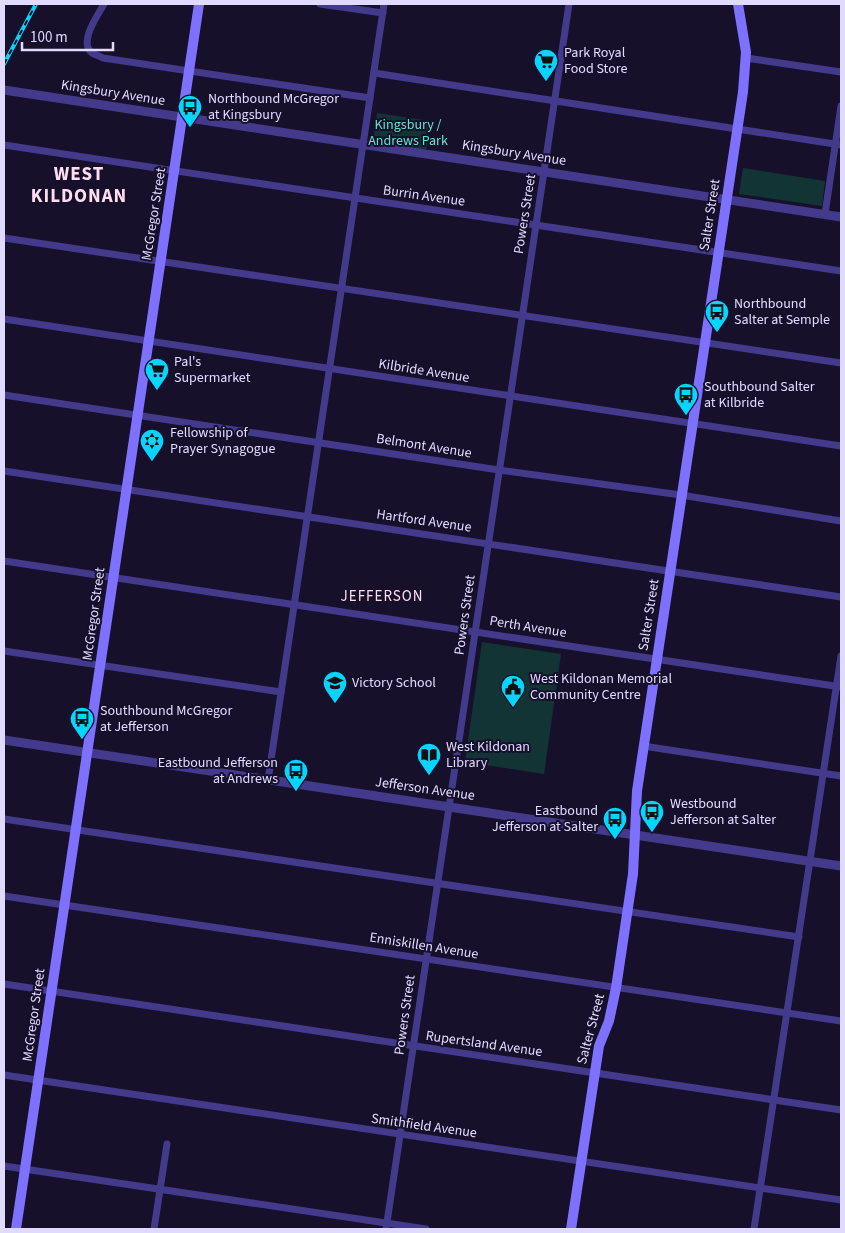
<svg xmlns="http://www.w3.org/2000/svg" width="845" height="1233" viewBox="0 0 845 1233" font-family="'Source Sans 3',sans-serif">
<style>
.green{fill:#133435}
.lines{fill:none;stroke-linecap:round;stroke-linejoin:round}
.minor{stroke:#433a8b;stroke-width:7}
.tertiary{stroke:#433a8b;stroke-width:9}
.secondary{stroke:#7e71ff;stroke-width:10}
.rail-casing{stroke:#06d5ff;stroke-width:4}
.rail{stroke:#16102b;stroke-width:2;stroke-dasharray:5.5;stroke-linecap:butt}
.labels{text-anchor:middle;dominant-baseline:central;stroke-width:4;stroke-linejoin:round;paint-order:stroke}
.poi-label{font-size:14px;fill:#e0daff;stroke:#16102b;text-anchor:start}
.street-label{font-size:14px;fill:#e0daff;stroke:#16102b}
.park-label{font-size:14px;fill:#61e4cc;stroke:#16102b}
.neighbourhood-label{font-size:15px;letter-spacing:1px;fill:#ffdcf0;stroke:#16102b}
.district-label{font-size:19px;font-weight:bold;letter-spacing:1px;fill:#ffdcf0;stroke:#16102b}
</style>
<rect width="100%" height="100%" fill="#16102b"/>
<g class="green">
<polygon points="377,113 431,121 426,151 373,143"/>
<polygon points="743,168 825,181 822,206 739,194"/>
<polygon points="482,642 561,654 544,774 465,762"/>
</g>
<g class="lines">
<g class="minor">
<path d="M104 4C98 15 78 42 92 53 95 55 100 56 103 58L370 98"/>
<polyline points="320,4 383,13"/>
<polyline points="746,58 841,72"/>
<polyline points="374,73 841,145"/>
<polyline points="4,145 841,271"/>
<polyline points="825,214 841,106"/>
<polyline points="4,238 841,363"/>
<polyline points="4,319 841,446"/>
<polyline points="4,395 499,470 681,495 841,521"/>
<polyline points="4,471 841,597"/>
<polyline points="4,561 841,687"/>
<polyline points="4,651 281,692"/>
<polyline points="643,746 841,776"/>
<polyline points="268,780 384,4"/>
<polyline points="4,819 799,937"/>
<polyline points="4,896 841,1021"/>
<polyline points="4,984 841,1110"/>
<polyline points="4,1075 841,1200"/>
<polyline points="4,1166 426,1229"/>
<polyline points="154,1229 167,1144"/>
<polyline points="386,1229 569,4"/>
<polyline points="754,1229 841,656"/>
</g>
<g class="tertiary">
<polyline points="4,90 841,217"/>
<polyline points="4,740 841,866"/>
</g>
<g class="secondary">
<polyline points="16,1229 199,4"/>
<polyline points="571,1229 599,1046 609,1021 616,988 633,874 637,791 743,92 746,52 738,4"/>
</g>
<defs>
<polyline id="rail" points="4,64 36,4"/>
</defs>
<use href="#rail" class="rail-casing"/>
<use href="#rail" class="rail"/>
</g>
<defs>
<symbol id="supermarket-pin" viewBox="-11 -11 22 30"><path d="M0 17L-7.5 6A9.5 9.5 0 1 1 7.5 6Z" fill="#06d5ff" stroke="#16102b"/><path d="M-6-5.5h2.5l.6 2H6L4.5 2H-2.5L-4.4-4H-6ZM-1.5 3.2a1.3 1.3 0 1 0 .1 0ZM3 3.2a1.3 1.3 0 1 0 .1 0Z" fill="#111"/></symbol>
<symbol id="bus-pin" viewBox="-11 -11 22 30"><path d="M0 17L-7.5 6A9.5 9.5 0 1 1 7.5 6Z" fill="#06d5ff" stroke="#16102b"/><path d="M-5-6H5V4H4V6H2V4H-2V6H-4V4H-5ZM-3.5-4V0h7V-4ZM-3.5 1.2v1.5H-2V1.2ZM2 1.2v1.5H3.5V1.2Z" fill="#111"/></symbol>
<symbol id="synagogue-pin" viewBox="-11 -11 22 30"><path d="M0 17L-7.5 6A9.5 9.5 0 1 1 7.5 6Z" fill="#06d5ff" stroke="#16102b"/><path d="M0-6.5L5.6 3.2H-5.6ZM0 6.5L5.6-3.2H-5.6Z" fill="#111"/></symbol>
<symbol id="school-pin" viewBox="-11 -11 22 30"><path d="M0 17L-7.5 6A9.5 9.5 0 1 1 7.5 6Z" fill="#06d5ff" stroke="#16102b"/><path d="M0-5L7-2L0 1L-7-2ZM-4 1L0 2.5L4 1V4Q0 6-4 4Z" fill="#111"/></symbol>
<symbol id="civic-pin" viewBox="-11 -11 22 30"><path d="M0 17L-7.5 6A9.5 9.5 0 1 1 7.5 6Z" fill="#06d5ff" stroke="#16102b"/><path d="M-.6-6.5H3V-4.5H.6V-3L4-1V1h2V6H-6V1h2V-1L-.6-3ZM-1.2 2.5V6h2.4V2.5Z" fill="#111"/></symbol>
<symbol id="library-pin" viewBox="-11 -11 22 30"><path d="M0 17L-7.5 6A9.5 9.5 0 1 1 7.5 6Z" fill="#06d5ff" stroke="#16102b"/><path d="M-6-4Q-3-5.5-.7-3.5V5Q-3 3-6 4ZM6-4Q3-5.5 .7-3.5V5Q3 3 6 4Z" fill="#111"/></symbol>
</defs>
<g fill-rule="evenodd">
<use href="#supermarket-pin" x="532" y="47" width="28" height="38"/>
<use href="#bus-pin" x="176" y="93" width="28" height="38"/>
<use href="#bus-pin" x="703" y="298" width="28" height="38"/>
<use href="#supermarket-pin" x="143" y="356" width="28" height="38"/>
<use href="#bus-pin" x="672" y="381" width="28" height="38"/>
<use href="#synagogue-pin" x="138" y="427" width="28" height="38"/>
<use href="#school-pin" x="321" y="669" width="28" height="38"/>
<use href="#civic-pin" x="499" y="673" width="28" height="38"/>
<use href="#bus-pin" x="68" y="705" width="28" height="38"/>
<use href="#library-pin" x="415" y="741" width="28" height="38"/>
<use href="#bus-pin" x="282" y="757" width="28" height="38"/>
<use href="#bus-pin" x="638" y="798" width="28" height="38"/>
<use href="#bus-pin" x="601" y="805" width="28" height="38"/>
</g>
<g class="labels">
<g class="poi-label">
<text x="564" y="53">Park Royal<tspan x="564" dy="16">Food Store</tspan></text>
<text x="208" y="99">Northbound McGregor<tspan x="208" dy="16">at Kingsbury</tspan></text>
<text x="734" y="304">Northbound<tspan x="734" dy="16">Salter at Semple</tspan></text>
<text x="174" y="362">Pal's<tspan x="174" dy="16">Supermarket</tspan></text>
<text x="704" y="387">Southbound Salter<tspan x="704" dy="16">at Kilbride</tspan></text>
<text x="170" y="433">Fellowship of<tspan x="170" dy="16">Prayer Synagogue</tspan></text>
<text x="530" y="679">West Kildonan Memorial<tspan x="530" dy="16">Community Centre</tspan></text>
<text x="352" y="683">Victory School</text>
<text x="100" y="711">Southbound McGregor<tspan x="100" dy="16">at Jefferson</tspan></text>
<text x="446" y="747">West Kildonan<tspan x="446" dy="16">Library</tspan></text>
<text x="278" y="763" text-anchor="end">Eastbound Jefferson<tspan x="278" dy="16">at Andrews</tspan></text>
<text x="670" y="804">Westbound<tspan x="670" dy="16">Jefferson at Salter</tspan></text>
<text x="598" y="811" text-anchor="end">Eastbound<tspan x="598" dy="16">Jefferson at Salter</tspan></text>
</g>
<g class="street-label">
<text transform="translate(113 93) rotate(9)">Kingsbury Avenue</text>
<text transform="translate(514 153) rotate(9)">Kingsbury Avenue</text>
<text transform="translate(424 196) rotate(8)">Burrin Avenue</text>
<text transform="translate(154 214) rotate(-81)">McGregor Street</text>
<text transform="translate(525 214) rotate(-81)">Powers Street</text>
<text transform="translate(710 215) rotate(-81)">Salter Street</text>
<text transform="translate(424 371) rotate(9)">Kilbride Avenue</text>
<text transform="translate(424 446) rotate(9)">Belmont Avenue</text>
<text transform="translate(424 521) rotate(8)">Hartford Avenue</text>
<text transform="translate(94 614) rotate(-82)">McGregor Street</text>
<text transform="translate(465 615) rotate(-82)">Powers Street</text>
<text transform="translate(649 615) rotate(-81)">Salter Street</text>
<text transform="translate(528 627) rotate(9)">Perth Avenue</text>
<text transform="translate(425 789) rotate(8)">Jefferson Avenue</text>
<text transform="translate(424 946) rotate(9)">Enniskillen Avenue</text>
<text transform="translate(34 1015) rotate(-82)">McGregor Street</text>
<text transform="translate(405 1015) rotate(-82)">Powers Street</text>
<text transform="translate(591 1029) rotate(-75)">Salter Street</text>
<text transform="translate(484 1044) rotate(8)">Rupertsland Avenue</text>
<text transform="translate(424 1126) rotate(8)">Smithfield Avenue</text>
</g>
<g class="park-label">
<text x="408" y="125">Kingsbury /<tspan x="408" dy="16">Andrews Park</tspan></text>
</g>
<g class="neighbourhood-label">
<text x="382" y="596">JEFFERSON</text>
</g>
<g class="district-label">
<text x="79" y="174">WEST<tspan x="79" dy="22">KILDONAN</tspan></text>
</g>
</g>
<rect width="845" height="1233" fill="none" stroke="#e0daff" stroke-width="10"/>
<path d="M22 42v8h91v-8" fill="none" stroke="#e0daff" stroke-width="2.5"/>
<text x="30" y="42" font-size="15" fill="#e0daff" stroke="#16102b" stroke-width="4" paint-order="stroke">100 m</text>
</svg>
